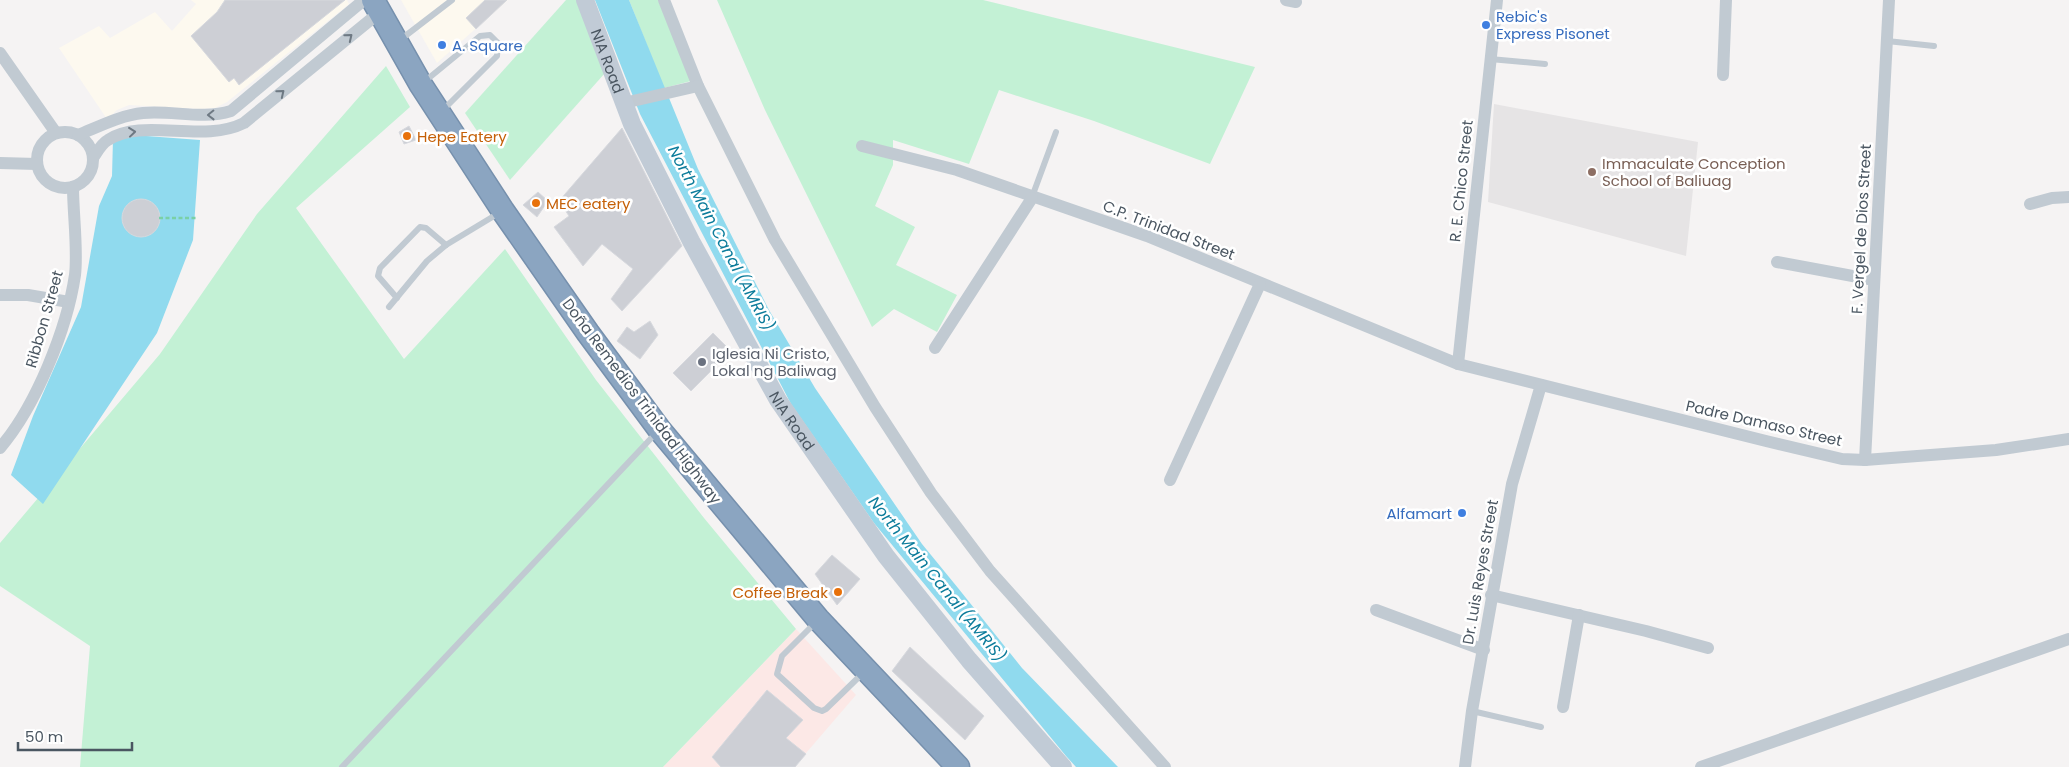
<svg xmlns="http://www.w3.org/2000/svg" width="2069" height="767" viewBox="0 0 2069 767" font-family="Poppins,sans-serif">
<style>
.commercial{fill:#fdf9ef}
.education{fill:#e6e4e5}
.medical{fill:#fce8e6}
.green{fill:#c3f1d5}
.water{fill:#90daee}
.building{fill:#cdcfd5;stroke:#d7d9de}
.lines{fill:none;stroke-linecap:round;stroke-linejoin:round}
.highway-casing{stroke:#7690ad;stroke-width:25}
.path{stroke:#7ad0a6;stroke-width:2.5;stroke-dasharray:4 2.5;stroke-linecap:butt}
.lane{stroke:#c1cad2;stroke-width:6}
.street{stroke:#c1cad2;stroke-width:12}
.secondary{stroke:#c1cbd6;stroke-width:18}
.highway{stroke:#8ba5c1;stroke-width:22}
.oneway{stroke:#6e7983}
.shop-dot{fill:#3f7fe0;stroke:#fff;stroke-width:2}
.food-dot{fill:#e8710a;stroke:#fff;stroke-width:2}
.education-dot{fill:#8d6e63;stroke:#fff;stroke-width:2}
.worship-dot{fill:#6b7280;stroke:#fff;stroke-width:2}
.labels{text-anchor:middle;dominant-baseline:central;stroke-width:5;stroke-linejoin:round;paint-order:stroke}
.shop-label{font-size:15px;fill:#366cbe;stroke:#fff;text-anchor:start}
.street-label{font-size:15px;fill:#4a5661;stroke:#fff}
.food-label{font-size:15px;fill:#c56008;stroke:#fff;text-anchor:start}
.education-label{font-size:15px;fill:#785e54;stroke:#fff;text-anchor:start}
.worship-label{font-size:15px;fill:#5b616d;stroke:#fff;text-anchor:start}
.water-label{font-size:16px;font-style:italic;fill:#0c7c9b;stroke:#fff}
</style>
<rect width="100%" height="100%" fill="#f5f3f3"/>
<g class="commercial">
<polygon points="191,0 347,0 349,4 227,102 215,108 200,109 129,105 117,110 107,119 59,48 99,26 110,38 155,12 172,31 196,4"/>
<polygon points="401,0 508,0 437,63"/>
</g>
<polygon class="education" points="1494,104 1698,142 1686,256 1488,202"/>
<polygon class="medical" points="796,629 856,695 794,767 663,767"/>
<g class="green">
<polygon points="566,0 577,0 605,73 510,180 465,113"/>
<polygon points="629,0 658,0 691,81 664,88"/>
<polygon points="717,0 983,0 1255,67 1210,164 1094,121 999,90 969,164 893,140 893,165 875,206 915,227 896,265 957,295 937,332 894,309 872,327 765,110"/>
<polygon points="386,66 410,107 296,208 404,359 505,249 596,380 704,518 796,629 663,767 80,767 90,646 0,586 0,543 160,354 257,214"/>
</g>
<g class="water">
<polygon points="595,0 629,0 698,169 769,310 815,388 922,544 958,588 1022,668 1118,767 1076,767 1066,756 874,523 791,404 640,114"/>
<polygon points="133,135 200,140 193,240 157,333 43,504 11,475 33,416 81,307 99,206 112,176 113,139"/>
</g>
<g class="building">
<polygon points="225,0 345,0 239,85 234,78 229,82 191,36 217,12"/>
<polygon points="485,0 507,0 476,29 466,18"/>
<polygon points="409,126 416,140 404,144 399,132"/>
<polygon points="622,128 682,246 622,311 611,299 633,269 602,244 583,266 554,227 569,216 559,201"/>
<polygon points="538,192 548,201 537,217 523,205"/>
<circle cx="141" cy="218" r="19"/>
<polygon points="650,321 658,335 640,359 617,341 627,327 634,332"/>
<polygon points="713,333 731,351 691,391 673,373"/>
<polygon points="832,555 860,579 837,605 815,574"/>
<polygon points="910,647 984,716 965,740 892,671"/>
<polygon points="767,690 803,720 786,738 806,754 795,767 721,767 712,757"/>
</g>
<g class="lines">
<defs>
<polyline id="highway" points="373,0 421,85 503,211 588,333 659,429 818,619 958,767"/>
</defs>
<use href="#highway" class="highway-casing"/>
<polyline class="path" points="159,218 198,218"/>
<g class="lane">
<polyline points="400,40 452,0"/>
<polyline points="1887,41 1934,46"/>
<polyline points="1490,59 1545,64"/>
<polyline points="424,82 480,36 490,35 498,43 497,56 442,111"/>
<polyline points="1032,197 1056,132"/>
<polyline points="397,298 378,276 380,268 420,227 426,228 446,245"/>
<polyline points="389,307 427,261 446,245 499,213"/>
<polyline points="816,622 782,656 777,674 814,708 822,711 826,709 863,673"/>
<polyline points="1472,711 1541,727"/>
<polyline points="342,767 657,432"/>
</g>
<g class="street">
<polyline points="664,0 698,86 775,240 875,407 931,493 990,571 1165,767"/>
<polyline points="1286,0 1296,2"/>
<polyline points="0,53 56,133"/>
<polyline points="1723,75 1726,0"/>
<polyline points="624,103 698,86"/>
<circle cx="65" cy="160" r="28"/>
<path d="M78 135C98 127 121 115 143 113 172 110 202 120 231 111L364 0"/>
<polyline points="862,146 957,170 1147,236 1458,364 1766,441 1842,459 1865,460 1996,450 2069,439"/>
<path d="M93 158C97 152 102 143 108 140 143 117 202 144 244 123L380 12"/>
<polyline points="0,163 37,164"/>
<polyline points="2030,204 2052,198 2069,197"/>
<polyline points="1777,262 1874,280"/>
<polyline points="0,295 28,295 69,302"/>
<polyline points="935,348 1032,198"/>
<polyline points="1458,364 1497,0"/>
<path d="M0 448C36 406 67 329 75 275 78 250 73 213 73 187"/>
<polyline points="1865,460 1889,0"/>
<polyline points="1170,480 1260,284"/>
<polyline points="1491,595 1646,631 1708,648"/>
<polyline points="1376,610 1484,650"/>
<polyline points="1563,707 1579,615"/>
<polyline points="1465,767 1472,711 1512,484 1541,385"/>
<polyline points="1701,767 2069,639"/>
</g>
<path class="secondary" id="s1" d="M585 0 632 124 691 241 778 400 886 556 969 660 1063 767"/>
<use href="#highway" class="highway"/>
</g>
<defs><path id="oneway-chevron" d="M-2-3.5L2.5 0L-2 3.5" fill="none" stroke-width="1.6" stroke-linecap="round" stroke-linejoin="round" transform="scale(1.25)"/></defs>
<g class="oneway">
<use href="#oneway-chevron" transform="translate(349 37) rotate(-39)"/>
<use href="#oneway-chevron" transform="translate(281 93) rotate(-39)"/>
<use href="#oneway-chevron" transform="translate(211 115) rotate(179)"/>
<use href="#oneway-chevron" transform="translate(132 132) rotate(-6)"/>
</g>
<g class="shop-dot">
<circle cx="1486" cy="25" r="5"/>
<circle cx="442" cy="45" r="5"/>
<circle cx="1462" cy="513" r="5"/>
</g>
<g class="food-dot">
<circle cx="407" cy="136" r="5"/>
<circle cx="536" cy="203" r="5"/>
<circle cx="838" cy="592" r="5"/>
</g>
<circle class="education-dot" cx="1592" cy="172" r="5"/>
<circle class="worship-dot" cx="702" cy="362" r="5"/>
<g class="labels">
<g class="shop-label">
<text x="1496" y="16">Rebic's<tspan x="1496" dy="17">Express Pisonet</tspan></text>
<text x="452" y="45">A. Square</text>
<text x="1452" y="513" text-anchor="end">Alfamart</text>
</g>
<g class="street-label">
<text stroke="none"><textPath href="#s1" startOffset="65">NIA Road</textPath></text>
<text transform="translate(1461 181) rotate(-84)">R. E. Chico Street</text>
<text transform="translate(1861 229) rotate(-87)">F. Vergel de Dios Street</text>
<text transform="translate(1169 230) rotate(21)">C.P. Trinidad Street</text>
<text transform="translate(44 319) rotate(-74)">Ribbon Street</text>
<text transform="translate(642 401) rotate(53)">Doña Remedios Trinidad Highway</text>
<text stroke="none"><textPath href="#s1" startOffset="470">NIA Road</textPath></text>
<text transform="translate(1764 423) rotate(13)">Padre Damaso Street</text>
<text transform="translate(1480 572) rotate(-80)">Dr. Luis Reyes Street</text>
</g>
<g class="food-label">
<text x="417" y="136">Hepe Eatery</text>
<text x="546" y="203">MEC eatery</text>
<text x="828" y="592" text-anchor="end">Coffee Break</text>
</g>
<g class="education-label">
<text x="1602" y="163">Immaculate Conception<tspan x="1602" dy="17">School of Baliuag</tspan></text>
</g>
<g class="worship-label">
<text x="712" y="353">Iglesia Ni Cristo,<tspan x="712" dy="17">Lokal ng Baliwag</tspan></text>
</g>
<g class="water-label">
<text transform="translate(721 238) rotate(62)">North Main Canal (AMRIS)</text>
<text transform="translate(937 579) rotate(51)">North Main Canal (AMRIS)</text>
</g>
</g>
<path d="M18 742v8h114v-8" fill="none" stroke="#4a5661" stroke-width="2.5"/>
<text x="25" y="742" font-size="15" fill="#4a5661" stroke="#ffffff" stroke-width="4" paint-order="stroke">50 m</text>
</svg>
